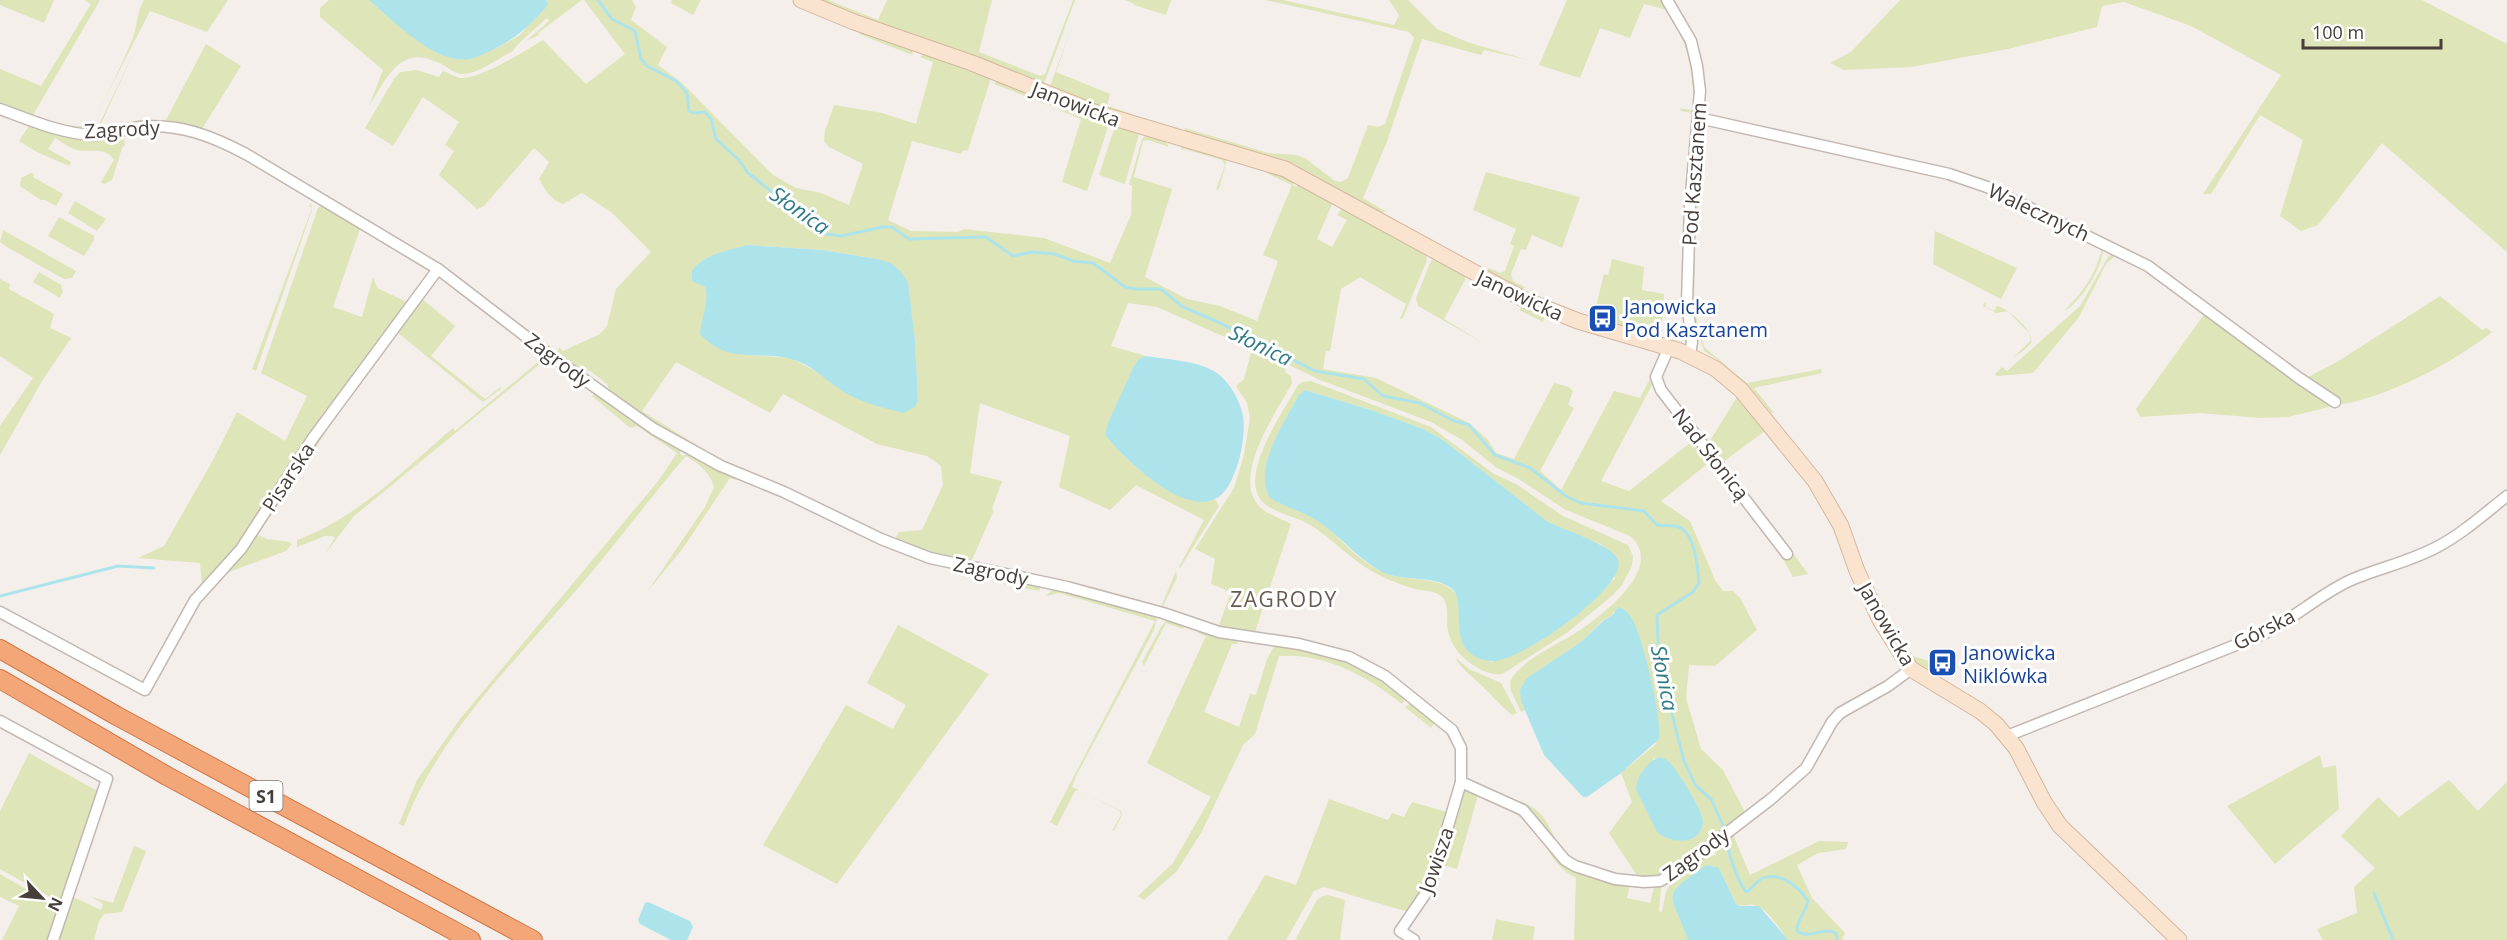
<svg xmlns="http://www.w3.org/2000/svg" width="2507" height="940" viewBox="0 0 2507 940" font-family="'Open Sans',sans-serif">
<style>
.green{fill:#dee5b8;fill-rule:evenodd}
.water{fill:#ade4ec}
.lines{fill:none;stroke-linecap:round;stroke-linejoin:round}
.stream{stroke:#ade4ec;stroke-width:3}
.street-casing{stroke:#c2b7b1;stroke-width:13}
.secondary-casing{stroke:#d3b7a0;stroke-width:17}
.highway-casing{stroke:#d27747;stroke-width:20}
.street{stroke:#fff;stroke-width:10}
.secondary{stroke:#fbe4cf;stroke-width:15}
.highway{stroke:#f3a778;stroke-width:18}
.labels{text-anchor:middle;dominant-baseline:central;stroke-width:6;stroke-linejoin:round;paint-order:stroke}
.shield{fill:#fff;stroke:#7f7875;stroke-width:1.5}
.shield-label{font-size:18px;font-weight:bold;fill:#483e3a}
.street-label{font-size:20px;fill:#483e3a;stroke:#fff}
.transit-label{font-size:20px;fill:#164399;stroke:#fff;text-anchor:start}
.water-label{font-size:21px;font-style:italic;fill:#307b86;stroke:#fff}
.neighbourhood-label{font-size:21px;letter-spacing:1.5px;fill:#6a5951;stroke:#fff}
</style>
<rect width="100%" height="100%" fill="#f4efeb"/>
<g class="green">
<polygon points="0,0 54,0 44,23 0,5"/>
<polygon points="84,0 100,0 33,115 64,125 91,127 88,131 71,129 0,105 0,69 41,86 91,4"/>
<path d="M144 0H228L207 32 150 11 92 124C106 96 120 69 132 40 138 26 136 13 144 0Z"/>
<path d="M329 0H369L420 42 438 53 455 59H468L499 47 520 35 548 2 546 0H582L538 33 539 35 526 41 549 21 547 18 518 44 513 51C499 58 479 74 462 74 453 74 446 65 437 62 399 44 386 80 369 106L383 70 320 17V8Z"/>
<path d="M584 0H632L636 7 631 20 667 47 658 65 682 83 773 175 796 188 821 193 849 205 863 164 829 147 824 141 825 131 834 105 882 113 916 124 933 62 920 57 926 53 989 76 990 81 968 150 962 151 961 154 912 141 888 220 911 231 958 232 964 229 1044 238 1110 263 1131 215 1132 186 1129 185 1142 139 1146 135 1165 140 1169 147 1148 140 1143 141 1134 177 1172 189 1145 277 1187 299 1220 306 1257 321 1278 261 1263 255 1292 185 1266 173 1271 169 1293 178V185L1296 187 1301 182 1333 202 1317 239 1332 247 1347 220 1337 215 1342 208 1426 254 1427 260 1403 318 1400 319 1406 304 1360 277 1341 289 1330 351H1326L1323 369 1376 378 1469 423 1488 440 1496 453 1514 459 1554 383 1569 387 1573 391 1568 405 1574 408 1540 471 1561 490 1614 391 1640 398 1662 355 1650 382 1652 383 1655 379 1663 399 1652 385 1601 481 1629 491 1695 439 1711 461 1661 501 1690 521 1715 580 1723 591H1733L1740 598 1757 630 1715 666 1689 665 1686 698 1701 749 1723 770 1747 816 1660 878 1642 877 1636 874 1609 833 1632 802 1621 773 1656 744 1614 611 1612 616 1603 620 1581 642 1527 678 1521 701 1525 710 1521 712 1511 691 1510 682C1519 660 1564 642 1583 628 1607 611 1665 566 1630 536L1566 510 1517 478 1497 468 1462 440 1431 422 1320 380 1287 364 1285 372 1291 376 1292 383C1277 412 1231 475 1259 506 1267 515 1281 518 1291 524L1255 632 1220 628 1219 625 1231 592 1211 584 1215 559 1195 549 1234 488 1244 455 1250 418 1247 403 1236 386 1244 379 1252 349 1157 307 1128 303 1111 346 1146 356 1139 359 1105 435C1129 463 1175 509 1215 499L1219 506 1180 568 1179 567 1204 520 1136 485 1110 510 1059 487 1070 436 980 403 970 473 1002 481 992 509 994 510 971 562 931 553 894 540 899 532 922 530 943 485 941 466 927 456 877 444 783 394 770 413 676 362 642 411 695 444 693 446 684 443 611 394 607 384 590 371 577 370 557 355 559 347 563 351 600 334 607 326 616 289 651 252 611 212 582 193 563 204C551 200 545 190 539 179L549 162 534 148 484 206 477 209 439 175 454 151 445 145 459 122 423 97 393 146 365 128 394 79 400 72 417 70 439 77 443 71C449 73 454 77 461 78 481 79 525 51 543 40L586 84 625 54ZM748 245 822 250 877 259 908 283 915 340 918 400 839 389 822 375 791 358 738 354 706 304C708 295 709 289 700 283ZM1659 757 1663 758 1697 835C1685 844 1674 840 1661 835L1653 759Z"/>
<polygon points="672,0 701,0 693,15 671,3"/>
<polygon points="819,0 828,0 878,20 887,0 992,0 979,52 1040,76 1045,74 1073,0 1075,0 1044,84"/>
<polygon points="1125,0 1171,0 1166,15 1134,5 1133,3"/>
<polygon points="1265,0 1283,0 1394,25 1399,15 1389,0 1408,0 1437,29 1467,42 1529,60 1484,50 1481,55 1422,39 1386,144 1363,198 1385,211 1382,213 1290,162 1184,132 1185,128 1268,153 1296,155 1305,158 1335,181 1341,182 1348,178 1368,125 1378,127 1385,124 1414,38 1409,32"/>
<path d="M1567 0H1662C1668 11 1677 20 1683 32 1695 56 1696 84 1696 111L1692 113 1681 111 1680 108 1694 111C1693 70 1689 45 1667 10L1644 4 1630 38 1600 28 1580 78 1539 65Z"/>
<polygon points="1900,0 2422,0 2507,44 2507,252 2382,143 2318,225 2301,231 2280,216 2303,140 2260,115 2211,194 2203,194 2281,75 2191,26 2124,2 2102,6 2097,27 2008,49 1911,67 1844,70 1830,63 1851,52"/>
<polygon points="1074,21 1056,72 1110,94 1107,106 1132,114 1131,117 1050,86"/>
<polygon points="863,30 905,46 913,52 912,55 859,34"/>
<polygon points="206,44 241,66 202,129 168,123 166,120"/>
<polygon points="135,50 99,128 153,118 146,123 96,131"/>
<polygon points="998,80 1053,102 1056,108 994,84"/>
<polygon points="1062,107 1109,124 1087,191 1062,182 1081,119 1059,110"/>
<path d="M30 124 124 135 125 145 122 148 112 180 104 184 101 182 114 160C106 146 90 153 77 150 70 148 61 142 55 138L48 149 71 162 69 166 37 152 19 141Z"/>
<path d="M1702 124 1880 164 1705 125 1695 238 1694 308 1704 347 1747 383 1821 369 1822 373 1754 388 1774 413H1771C1748 385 1736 371 1704 351L1698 333H1694C1685 264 1696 193 1702 124Z"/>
<polygon points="1115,126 1139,134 1125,184 1099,175"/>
<polygon points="1182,146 1227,159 1219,189 1216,190 1225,165 1222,160 1184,149 1181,150"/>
<polygon points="1486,172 1580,197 1562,248 1532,235 1526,250 1521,249 1511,274 1513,281 1525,287 1522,290 1486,272 1489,268 1500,273 1505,271 1514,246 1510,244 1516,229 1473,210"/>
<polygon points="31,173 34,174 33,177 63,194 56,206 45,200 41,200 20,186 21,178"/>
<polygon points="75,201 106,219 97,231 68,213"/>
<polygon points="311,203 312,210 256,371 252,369 312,208 309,206"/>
<polygon points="322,204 377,237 377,239 360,229 333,307 362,317 373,277 377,288 409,303 428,275 428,271 402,255 404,252 430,269 431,273 236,549 202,585 200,563 138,558 164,546 213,460 237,412 285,441 307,396 261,373 318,208"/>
<polygon points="59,217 94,236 94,240 84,256 48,236"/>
<polygon points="3,230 76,271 72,278 65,279 60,277 7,247 0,242"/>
<polygon points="1935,231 2017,268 2001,299 1933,264"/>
<path d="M2102 246C2108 261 2078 306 2064 311 2081 295 2099 270 2102 246Z"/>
<polygon points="2114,252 2155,274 2298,382 2329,402 2329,407 2288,417 2261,418 2200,413 2140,417 2136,409 2205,313 2155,275 2117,254 2106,264 2079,317 2033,373 1997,376 1995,374 2002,367 2007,371 2080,306 2108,257"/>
<polygon points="1436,257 1465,274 1465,280 1444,319 1483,343 1418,306 1416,298 1431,261"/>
<polygon points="1612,259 1644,267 1642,290 1664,294 1661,336 1605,321 1605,319 1600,317 1598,320 1593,318 1604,274 1608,275"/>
<polygon points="39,272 61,285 63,292 60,298 33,282"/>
<polygon points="436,275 442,277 441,279 437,276 421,298 455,326 431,356 485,399 501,387 501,389 483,402 397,332 359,382 258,535 267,539 290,542 291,545 286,551 218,576"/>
<polygon points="0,279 10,284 9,289 54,314 50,328 71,338 42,381 0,455 0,426 33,378 0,356"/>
<path d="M2440 296 2482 330 2486 328 2492 332C2454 362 2390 396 2343 404L2304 379 2337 362Z"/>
<path d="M1985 302 1986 307 1994 311 1997 306C2007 307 2036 332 2031 343 2028 348 2020 353 2016 356L2014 357 2031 340 2029 333 2008 311 1996 313 1983 306Z"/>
<polygon points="1524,305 1545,314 1543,322 1519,310"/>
<path d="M544 357 550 359V364L545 360 354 516 325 554 335 538 333 536H325L297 547V540C357 518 405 469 453 428L455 431Z"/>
<path d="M1311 381 1431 427 1494 474 1516 484 1563 516 1628 545 1633 556 1632 566 1622 585 1613 595 1568 632 1504 673C1495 676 1487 673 1478 668 1463 660 1452 648 1448 631 1446 621 1450 603 1441 596 1434 590 1423 591 1415 589 1405 586 1394 582 1385 578 1358 566 1338 544 1315 528 1300 517 1279 515 1265 504 1234 480 1285 409 1298 385L1302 382ZM1305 390 1371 410 1423 429 1443 440 1548 522 1566 532 1601 544 1615 578 1571 619 1492 662 1480 658 1469 651 1458 596C1441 574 1409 583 1385 573 1361 564 1343 541 1324 525 1310 514 1294 508 1278 503Z"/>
<path d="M597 391 681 449 680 454 683 456 688 453 736 477V480L730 478 683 548 647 592 705 507 714 487C710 472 699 464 686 456 649 499 616 544 579 587 517 659 437 736 404 826L399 824 417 780 460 719 659 480 677 453 637 426 630 428 592 396Z"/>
<polygon points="1737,397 1765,431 1723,462 1708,444"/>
<polygon points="1793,553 1808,574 1793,577 1780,554"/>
<polygon points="1176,571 1177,578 1162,608 1094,590 1093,587 1161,607"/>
<polygon points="1006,577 1041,585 1039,591 1004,584"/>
<polygon points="1054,588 1156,615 1157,617 1154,630 1076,776 1072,787 1121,811 1122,815 1114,831 1112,831 1121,815 1120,811 1078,790 1075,791 1057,826 1050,822 1155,621 1059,593 1046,596"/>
<polygon points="1167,620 1184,625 1183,629 1166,623 1144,666 1142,662 1161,627"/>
<polygon points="898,625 989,674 837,884 763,845 846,705 893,729 906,705 867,683"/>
<path d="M1200 630 1237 641 1238 644H1232L1204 712 1239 727 1250 694 1256 695 1267 659 1275 645C1333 651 1360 663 1406 698L1402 704C1367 676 1325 653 1279 656L1255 734 1243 745 1201 833 1177 871 1144 900 1138 896 1173 863 1211 797 1147 763 1206 636 1198 633Z"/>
<polygon points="1913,656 1929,661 1930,669 1927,673 1910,657"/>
<path d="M1455 657 1469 669 1501 683 1517 713 1512 715C1501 706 1492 695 1481 685 1471 675 1462 670 1455 657Z"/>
<polygon points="1411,703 1444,729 1434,723 1431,728 1405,707"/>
<polygon points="29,753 101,793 61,903 0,869 0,811"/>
<polygon points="2320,755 2323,768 2336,765 2339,809 2275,864 2227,806"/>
<polygon points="2449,780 2478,811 2507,782 2507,940 2323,940 2317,929 2357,913 2354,887 2375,868 2341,836 2378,797 2399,817"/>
<polygon points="1468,790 1478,795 1457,869 1439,864 1463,792"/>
<path d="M1486 798 1519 811 1558 856 1630 884 1627 898 1650 903 1654 887H1661L1659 911 1662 912C1664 904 1664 895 1668 888 1674 872 1700 857 1716 855L1714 848 1732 832 1750 875 1819 841 1848 842 1846 849 1818 853 1797 865 1812 898 1845 933 1842 940H1788C1779 929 1769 909 1754 905 1748 903 1743 908 1736 904L1719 868 1685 931 1688 940H1574L1576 878C1552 865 1552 853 1537 833 1526 818 1503 804 1485 801Z"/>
<polygon points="1329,799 1388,820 1392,813 1404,817 1412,802 1447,812 1429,881 1411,909 1405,911 1324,887 1314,891 1286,940 1227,940 1265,875 1296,885"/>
<path d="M1520 801C1544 811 1547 822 1558 844L1536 816 1520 804Z"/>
<polygon points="134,846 146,851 122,912 104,914 99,921 94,940 54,940 73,897 101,910 103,904 92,897 113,903"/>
<polygon points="0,874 57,907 58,910 50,940 2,940 19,906 0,897"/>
<polygon points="1328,895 1345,900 1340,940 1295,940 1317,900 1323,896"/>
<polygon points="1496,919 1535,927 1533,940 1492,940"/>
</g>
<g class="water">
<path d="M369 0H546L548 2 547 6C530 26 514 40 490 51 483 54 476 58 469 59 435 65 393 20 369 0Z"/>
<path d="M748 245 822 250 877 259 891 263 901 272 908 282 915 340 918 400 915 407 903 413C881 407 857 402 838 388 823 378 811 364 791 359 757 350 728 365 700 334 701 319 710 299 705 287L692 281V271C704 254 729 250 748 245Z"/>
<path d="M1146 356C1168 360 1198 360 1217 373 1230 383 1240 400 1243 416 1247 437 1236 490 1215 499 1181 515 1124 458 1105 435L1108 423 1134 366 1139 359Z"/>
<path d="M1305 390 1371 410 1423 429 1443 440 1548 522C1564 530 1613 545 1618 560 1629 586 1517 665 1490 661 1442 654 1469 603 1452 589 1436 575 1403 582 1382 572 1359 560 1343 539 1322 524 1306 512 1286 508 1270 498 1252 468 1286 420 1299 395Z"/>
<path d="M1618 607C1625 609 1628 612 1632 619 1643 637 1662 718 1659 739L1621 773 1587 797H1583L1544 755 1521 701 1520 690 1527 678 1581 642 1604 620 1612 616Z"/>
<path d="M1659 757C1664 758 1668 760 1671 764 1679 773 1704 812 1703 823 1700 846 1671 844 1657 832L1636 789C1637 776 1647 762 1659 757Z"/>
<path d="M1707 865 1719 868 1736 904 1740 906H1759L1788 940H1688C1671 891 1658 898 1707 865Z"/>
<polygon points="648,902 690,921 693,927 687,940 671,940 640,924 638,920 645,903"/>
</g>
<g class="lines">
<g class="stream">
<path d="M598 0 612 19 635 31 641 59 647 66 676 81 687 93 689 111 693 113 705 112 711 119 716 139 739 160 748 173 826 234 842 236 882 227H892L909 239 986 237 1013 256 1032 252 1055 254 1073 261 1093 263 1125 287 1136 289H1161L1183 307 1218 322 1315 371 1364 379 1383 396 1420 403 1452 420 1469 425 1495 455 1530 468 1566 496 1581 503 1644 511 1657 525C1663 526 1670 525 1676 526 1695 530 1698 567 1699 583L1693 592 1657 615 1659 663 1684 761 1696 786 1711 799 1724 828"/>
<polyline points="0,596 118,566 154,568"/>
<path d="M1728 839C1727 853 1737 879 1746 892 1752 889 1756 882 1761 879 1779 870 1799 887 1808 901 1806 912 1796 921 1797 931 1809 940 1822 926 1836 933L1837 940"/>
<polyline points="2374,893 2393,940"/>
</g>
<defs>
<g id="street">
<polyline points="1667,0 1691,41 1697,66 1700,91 1690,206 1687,303 1692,342 1690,354"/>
<path d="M0 109C30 120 62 134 94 135 109 135 125 129 140 127 179 123 212 136 246 154L438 269 554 358 654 429 721 466 784 492 881 539 930 558 1067 587 1163 613 1219 632 1299 644 1349 657 1385 676 1452 730 1461 748V782L1430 887 1400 931 1414 940"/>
<polyline points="1699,118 1949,174 1987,187 2148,266 2299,378 2335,402"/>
<polyline points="1669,347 1656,377 1661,390 1787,554"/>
<polyline points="0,612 145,690 195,600 241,549 313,438 438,269"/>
<polyline points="0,721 107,779 53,940"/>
<path d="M2007 736 2261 635C2293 620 2318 595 2351 580 2379 568 2409 562 2437 547 2462 534 2484 514 2507 496"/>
<polyline points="1461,782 1523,810 1565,860 1575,866 1615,879 1644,882 1660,881 1676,872 1771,799 1806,768 1832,722 1840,713 1888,686 1911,669"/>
</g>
<polyline id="secondary" points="801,0 854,22 972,63 1094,112 1285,169 1525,300 1578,321 1680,351 1716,369 1741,390 1815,481 1841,526 1857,571 1880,620 1911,669 1980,711 1996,724 2016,748 2044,802 2060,826 2179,940"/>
<g id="highway">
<polyline points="0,649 117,716 533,940"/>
<polyline points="0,679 167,776 471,940"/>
</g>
</defs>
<use href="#street" class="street-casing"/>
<use href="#secondary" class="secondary-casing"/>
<use href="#highway" class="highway-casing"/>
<use href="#street" class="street"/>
<use href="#secondary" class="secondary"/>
<use href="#highway" class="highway"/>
</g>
<defs>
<symbol id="bus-square" viewBox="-11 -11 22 22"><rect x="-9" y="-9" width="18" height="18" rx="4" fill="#1a4fb4" stroke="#fff"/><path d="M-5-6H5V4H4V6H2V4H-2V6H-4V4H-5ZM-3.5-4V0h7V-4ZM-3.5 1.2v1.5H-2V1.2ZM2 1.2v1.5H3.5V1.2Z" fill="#fff"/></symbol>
</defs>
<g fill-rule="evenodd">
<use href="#bus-square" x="1586" y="302" width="33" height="33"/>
<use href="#bus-square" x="1926" y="646" width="33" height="33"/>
</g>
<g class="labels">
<rect class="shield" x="249.5" y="781" width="33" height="30" rx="4.5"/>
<g class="shield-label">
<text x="266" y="796">S1</text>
</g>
<g class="street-label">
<text transform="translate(1076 104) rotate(21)">Janowicka</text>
<text transform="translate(122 129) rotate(-3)">Zagrody</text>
<text transform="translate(1694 174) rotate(-86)">Pod Kasztanem</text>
<text transform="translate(2039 212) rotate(25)">Walecznych</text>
<text transform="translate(1520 295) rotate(25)">Janowicka</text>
<text transform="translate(558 360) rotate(37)">Zagrody</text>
<text transform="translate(1711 454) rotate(52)">Nad Słonicą</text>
<text transform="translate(288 477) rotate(-57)">Pisarska</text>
<text transform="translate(991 571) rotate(12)">Zagrody</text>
<text transform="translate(1887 624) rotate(60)">Janowicka</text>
<text transform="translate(2264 629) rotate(-27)">Górska</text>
<text transform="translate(1696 854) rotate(-36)">Zagrody</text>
<text transform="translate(1436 860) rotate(-71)">Jowisza</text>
</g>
<g class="transit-label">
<text x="1624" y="306">Janowicka<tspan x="1624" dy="23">Pod Kasztanem</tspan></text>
<text x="1963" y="652">Janowicka<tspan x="1963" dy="23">Niklówka</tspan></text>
</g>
<g class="water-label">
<text transform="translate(800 210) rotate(35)">Słonica</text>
<text transform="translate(1261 345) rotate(26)">Słonica</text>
<text transform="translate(1665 678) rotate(79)">Słonica</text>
</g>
<g class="neighbourhood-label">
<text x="1284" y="599">ZAGRODY</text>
</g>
</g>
<g transform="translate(42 898) rotate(116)" stroke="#ffffff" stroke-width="4.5" paint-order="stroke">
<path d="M0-4.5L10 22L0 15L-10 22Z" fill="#483e3a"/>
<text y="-9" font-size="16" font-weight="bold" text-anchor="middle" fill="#483e3a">N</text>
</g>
<path d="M2303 39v9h138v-9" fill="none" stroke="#483e3a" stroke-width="3"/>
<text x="2312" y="39" font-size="18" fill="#483e3a" stroke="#ffffff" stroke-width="4.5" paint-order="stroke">100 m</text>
</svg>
